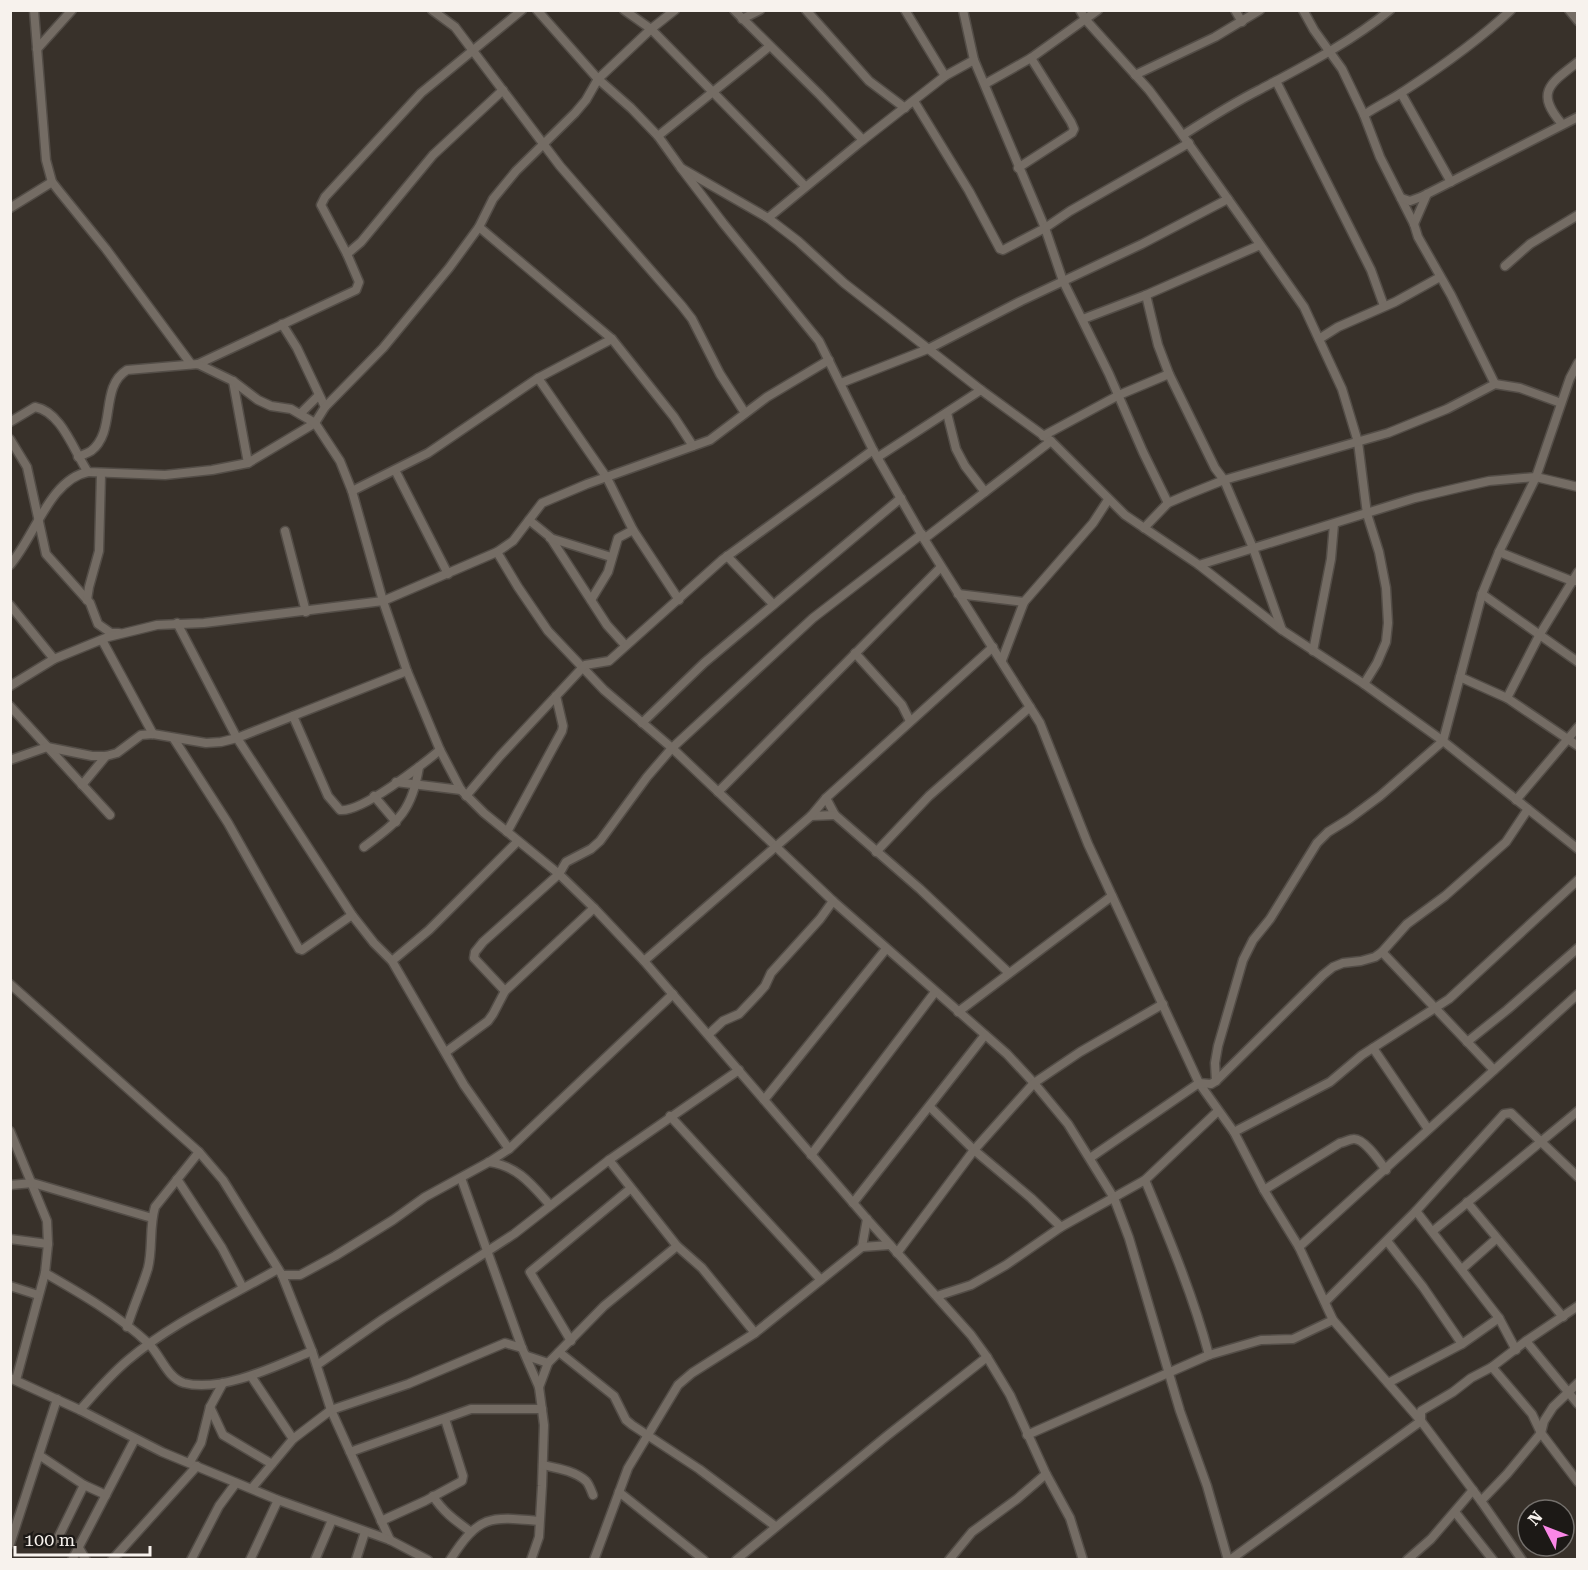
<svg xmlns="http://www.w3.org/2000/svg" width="1588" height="1570" viewBox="0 0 1588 1570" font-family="'Roboto Serif',serif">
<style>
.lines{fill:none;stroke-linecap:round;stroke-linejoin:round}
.minor-casing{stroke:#534d47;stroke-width:11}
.minor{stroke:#746c64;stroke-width:8}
</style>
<rect width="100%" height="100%" fill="#38312a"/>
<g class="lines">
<defs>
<g id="minor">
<polyline points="34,10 46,160 52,182 59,191 106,249 191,364"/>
<polyline points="432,10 455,27 560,166 682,306 692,319 720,374 745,413"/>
<polyline points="537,10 598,79 631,108 658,136 681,168 768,218 798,241 844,283 981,390 1051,441 1125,515 1199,565 1282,630 1364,684 1443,741 1578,849"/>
<polyline points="624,10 651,29 805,186"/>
<polyline points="734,10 819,94 863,140"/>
<polyline points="806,10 869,81 905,108"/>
<polyline points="905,10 945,76"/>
<polyline points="1080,10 1085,19 1149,90 1176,126 1245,223 1304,307 1342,389 1358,442 1367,514 1379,552 1386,588 1388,623 1386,642 1377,663 1364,684"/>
<polyline points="1235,10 1242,22"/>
<polyline points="1303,10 1314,30 1342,69 1364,115 1380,157 1414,224 1418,237 1451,295 1495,384"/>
<polyline points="1569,10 1578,21"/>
<polyline points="742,19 760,10"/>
<polyline points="37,49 72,10"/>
<polyline points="974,60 1045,228 1063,281 1109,374 1143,452 1168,503"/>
<polyline points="1135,75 1215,37 1260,10"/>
<polyline points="1276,81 1371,270 1384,306"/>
<polyline points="985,84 1031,58 1098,10"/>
<polyline points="1401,93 1451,182"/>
<polyline points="914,101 969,191 1000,249 1003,250 1045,228 1070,211 1189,143"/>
<path d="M1364 115C1377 106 1391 100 1404 91 1441 67 1478 41 1511 10"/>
<path d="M1562 124C1535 93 1549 84 1578 62"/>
<path d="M1183 135C1208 119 1233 103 1259 90 1304 66 1351 42 1390 10"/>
<polyline points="658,136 770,46"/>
<polyline points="681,168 723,223 819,341 873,450 924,539 1040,723 1088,844 1199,1083 1234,1132 1264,1190 1299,1247 1333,1320 1421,1421 1481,1501 1522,1560"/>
<polyline points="1018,168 1072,133 1074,129 1071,122 1031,58"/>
<polyline points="1401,198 1410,201 1421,197 1578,117"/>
<polyline points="10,208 52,182"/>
<polyline points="768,218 863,140 945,76 974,60 963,10"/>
<polyline points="1414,224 1427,194"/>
<polyline points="479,227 612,339 674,417 693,446"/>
<polyline points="347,254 321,205 325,197 421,93 522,10"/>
<polyline points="1505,266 1530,244 1578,215"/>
<polyline points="1146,295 1158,345 1169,374 1215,468 1224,480 1253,548 1282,630"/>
<polyline points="1083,319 1146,295 1260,245"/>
<polyline points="282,324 297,348 325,407"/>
<polyline points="1319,339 1338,327 1395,302 1440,277"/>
<polyline points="198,364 356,290 359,282 347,254 361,242 433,155 503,90"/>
<polyline points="538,378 607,478 633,530 679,600"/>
<polyline points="233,381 248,463"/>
<polyline points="841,383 928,349 1021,301 1142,244 1228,199"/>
<polyline points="947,413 956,449 965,466 985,492"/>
<polyline points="300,414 318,396"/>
<path d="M10 422 35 407C62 412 74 452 88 472L165 475 212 470 248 463 315 423 325 407 383 348 449 268 479 227 493 199 516 171 575 113 586 100 598 79 651 29 675 10"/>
<polyline points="1043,436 1119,395 1169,374"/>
<polyline points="10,439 27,467 46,554 90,603 98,624 111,633 119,633"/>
<path d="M78 457C82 455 88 453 91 451 117 431 99 387 127 370L198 364 233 381 258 400 271 406 291 409 315 423 340 461 352 491 383 601 407 671 440 750 461 790 484 813 559 874 594 908 644 961 867 1219 971 1335 987 1357 1010 1395 1046 1474 1070 1518 1083 1560"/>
<polyline points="878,457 981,390"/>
<polyline points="395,470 448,574"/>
<polyline points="352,491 428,453 538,378 612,339"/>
<polyline points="529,520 550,537 607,625 625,645"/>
<polyline points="1144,528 1168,503 1189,494 1224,480 1388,433 1447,409 1495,384 1520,388 1561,403"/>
<polyline points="285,531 306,612"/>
<polyline points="550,538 611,557"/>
<polyline points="924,539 1051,441"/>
<polyline points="497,552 518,587 548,631 604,690 672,748 833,901 1007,1054 1034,1083 1068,1124 1114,1198 1129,1238 1180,1411 1207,1486 1228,1560"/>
<polyline points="1499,552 1572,581 1577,581"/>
<polyline points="727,556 773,604"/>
<path d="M10 565C34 538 50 479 88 472"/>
<polyline points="1199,565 1415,498 1462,487 1489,481 1536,477 1578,487"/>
<polyline points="958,594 1024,602"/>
<polyline points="1482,594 1578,662"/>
<polyline points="87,600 89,587 99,551 101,474"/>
<polyline points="591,600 608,572 618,538 633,530"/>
<polyline points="10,605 54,659"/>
<polyline points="177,623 237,738 352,915 374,943 392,961 464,1085 509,1149"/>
<polyline points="102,640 153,734"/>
<polyline points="1313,651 1331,559 1334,524"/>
<polyline points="855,653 902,705 910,721"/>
<polyline points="1002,660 1024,602 1093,523 1108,500"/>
<polyline points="1460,677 1507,698 1578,746"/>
<polyline points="10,686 54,659 108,637 157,625 204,623 383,601 497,552 513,541 542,503 587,484 710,440 767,397 829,360"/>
<polyline points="1507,698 1540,634 1578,572"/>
<polyline points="10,706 110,815"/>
<path d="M293 716 328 796 340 810C361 813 422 765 440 750"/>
<polyline points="642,723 704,663 901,498"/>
<polyline points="174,739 228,823 299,949 302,950 352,915"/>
<polyline points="10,760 47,747 92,756 106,756 117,753 141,735 153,734 206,743 221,742 237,738 407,671"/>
<polyline points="396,782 461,790"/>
<polyline points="82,785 106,756"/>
<polyline points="718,792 941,567"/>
<polyline points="374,796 396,822"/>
<polyline points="466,796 500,756 585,665 609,661 722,560 873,450"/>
<polyline points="826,798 835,815 920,889 1009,973"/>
<polyline points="1516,800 1578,727"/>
<polyline points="811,816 835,815"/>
<polyline points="507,832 562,731 563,726 556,696"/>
<path d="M364 847C398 821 412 812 419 767"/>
<polyline points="876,852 929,796 1030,707"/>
<polyline points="1382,952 1494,1070"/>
<polyline points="392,961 429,930 518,841"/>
<polyline points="644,961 811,816 826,798 993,647"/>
<polyline points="10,984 199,1152 223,1180 282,1275 312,1351 331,1410 390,1540"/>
<polyline points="505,991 474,958 475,952 483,942 559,874 566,862 591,849 600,841 647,777 672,748 813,618 922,534"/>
<polyline points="958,1012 1112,896"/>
<polyline points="709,1034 723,1021 739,1014 758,994 765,986 771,973 820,919 833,901"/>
<polyline points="1467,1042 1507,1010 1578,948"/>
<polyline points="1373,1048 1428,1129"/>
<polyline points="446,1052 488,1021 493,1014 505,991 594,908"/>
<polyline points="1216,1081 1215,1063 1218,1046 1243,960 1253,940 1270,919 1317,843 1328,832 1349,819 1380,796 1443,741 1482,594 1499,552 1536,477 1570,378 1578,363"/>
<polyline points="764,1100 886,949"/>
<polyline points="930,1107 974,1150 1031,1198 1061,1227"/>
<polyline points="670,1116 821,1280"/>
<polyline points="10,1131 47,1221 48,1244 45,1273 16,1380"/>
<polyline points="1234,1132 1330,1082 1362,1055 1449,999 1578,880"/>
<polyline points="811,1155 935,992"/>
<polyline points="1090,1158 1199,1083 1211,1084 1216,1081 1323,975 1333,967 1343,963 1361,961 1375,957 1382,952 1407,924 1445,896 1506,842 1528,809"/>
<polyline points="609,1160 677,1246 702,1268 755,1333"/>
<path d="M489 1162C518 1166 532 1185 550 1205"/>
<polyline points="461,1178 522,1348 539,1387 544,1425 542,1486 539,1537 531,1560"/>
<polyline points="177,1179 222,1248 243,1288"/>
<path d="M1145 1180C1169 1238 1193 1295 1209 1355"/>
<polyline points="10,1185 33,1183 152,1218"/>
<path d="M1264 1190 1340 1143C1345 1142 1350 1139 1354 1139 1365 1139 1380 1162 1386 1170"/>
<polyline points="1467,1202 1563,1317"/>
<polyline points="853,1203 985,1035"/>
<polyline points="1416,1211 1499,1318 1516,1350"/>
<polyline points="1433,1231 1578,1111"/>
<polyline points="10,1239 48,1244"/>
<polyline points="1387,1241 1423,1287 1462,1344"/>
<polyline points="862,1247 867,1219"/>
<polyline points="1299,1247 1578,994"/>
<polyline points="897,1253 974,1150 1034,1083 1080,1052 1163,1004"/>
<polyline points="1462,1269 1496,1239"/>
<path d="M45 1273C80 1293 118 1315 148 1343 160 1354 167 1378 184 1383 222 1393 278 1365 312 1351"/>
<polyline points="282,1275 300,1275 335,1256 393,1220 425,1197 489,1162 509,1149 673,994"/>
<polyline points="10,1286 38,1295"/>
<polyline points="937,1296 971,1285 1006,1265 1061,1227 1145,1180 1218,1111"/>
<polyline points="1325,1302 1416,1211 1504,1114 1511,1113 1578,1177"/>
<path d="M127 1327C133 1307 142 1288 148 1268 153 1248 149 1227 155 1207L199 1152"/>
<polyline points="571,1341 530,1272 630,1189"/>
<polyline points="1526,1341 1578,1404"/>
<polyline points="559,1352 614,1396 626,1420 632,1425 699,1469 775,1526"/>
<polyline points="527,1356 548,1363"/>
<polyline points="317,1365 383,1319 514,1234 609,1160 739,1070"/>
<polyline points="1492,1367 1532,1414 1541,1433 1578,1482"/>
<polyline points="251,1376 293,1439"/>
<polyline points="10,1378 80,1410 162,1452 278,1500 390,1540 428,1560"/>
<polyline points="1388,1383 1462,1344 1499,1318"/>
<polyline points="539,1387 548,1363 604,1306 677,1246"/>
<polyline points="210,1407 223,1435 272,1464"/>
<path d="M80 1410C95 1393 110 1375 128 1360 173 1322 228 1298 278 1269"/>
<polyline points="1421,1421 1421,1411 1453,1392 1471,1378 1492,1367 1526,1341 1578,1306"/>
<polyline points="1027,1435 1209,1355 1261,1340 1293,1339 1333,1320"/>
<polyline points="350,1452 471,1409 542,1409"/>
<polyline points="39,1455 84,1485 106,1495"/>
<polyline points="190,1462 201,1443 210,1407 223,1383"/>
<path d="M543 1465C557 1468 575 1471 586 1481 589 1484 591 1490 593 1495"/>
<polyline points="252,1488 293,1439 331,1410 408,1384 505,1343 522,1348"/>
<polyline points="619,1492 704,1560"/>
<path d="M433 1496C443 1512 456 1521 471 1532"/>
<polyline points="1481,1501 1507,1474 1541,1433 1544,1421 1553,1407 1578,1383"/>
<polyline points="1455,1512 1493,1560"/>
<polyline points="381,1521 425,1501 462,1481 463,1476 445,1419"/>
<polyline points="57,1540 84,1485"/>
<polyline points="10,1544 57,1399"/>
<polyline points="79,1548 86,1560"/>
<polyline points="72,1560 135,1439"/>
<polyline points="112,1560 197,1466"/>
<polyline points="191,1560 219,1506 236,1483"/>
<polyline points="250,1560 278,1500"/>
<polyline points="315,1560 332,1520"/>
<polyline points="356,1560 365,1532"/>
<path d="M450 1560C479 1515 489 1516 539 1521"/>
<polyline points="594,1560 628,1468 678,1385 692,1373 755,1333 862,1247 890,1245"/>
<polyline points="736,1560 888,1435 987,1357"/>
<polyline points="949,1560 972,1532 1017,1499 1046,1474"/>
<polyline points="1230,1560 1421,1421"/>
<polyline points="1407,1560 1431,1539 1473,1490"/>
</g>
</defs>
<use href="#minor" class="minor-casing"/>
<use href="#minor" class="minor"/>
</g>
<rect width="1588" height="1570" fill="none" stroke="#f7f2ed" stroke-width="24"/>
<g transform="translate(1546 1528) rotate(312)"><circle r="28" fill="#1c1916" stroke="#74706c" stroke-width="1.5"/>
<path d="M0-4.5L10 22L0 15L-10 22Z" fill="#fa87e7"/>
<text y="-9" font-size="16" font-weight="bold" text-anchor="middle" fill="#f7f2ed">N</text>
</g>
<path d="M15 1546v9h135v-9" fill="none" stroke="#f7f2ed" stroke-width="3"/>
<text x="24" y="1546" font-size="18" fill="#f7f2ed" stroke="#1c1916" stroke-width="4.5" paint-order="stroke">100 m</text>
</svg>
